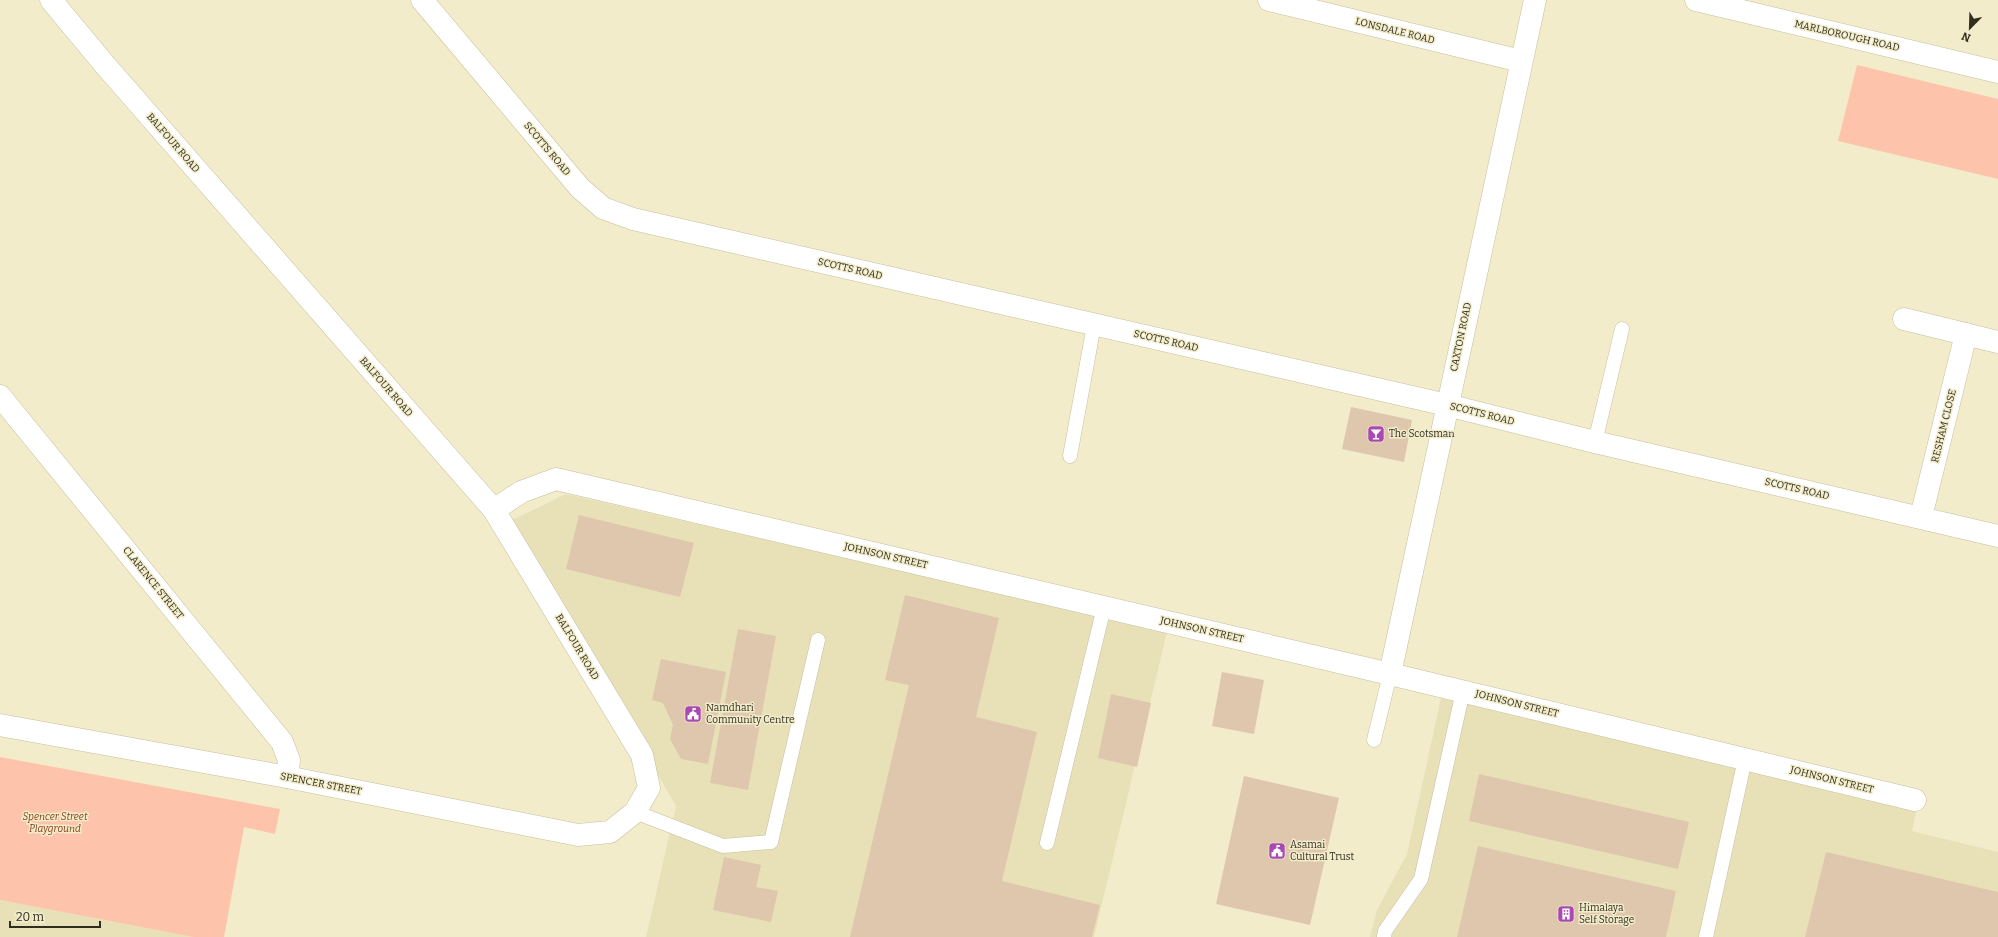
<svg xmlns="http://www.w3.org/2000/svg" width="1998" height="937" viewBox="0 0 1998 937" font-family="Bitter,serif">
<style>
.built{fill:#e8e1b8}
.green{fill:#fdc4ab}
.building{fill:#dec7ac}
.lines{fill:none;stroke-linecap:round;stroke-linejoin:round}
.lane-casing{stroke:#c5bf9e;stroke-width:15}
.street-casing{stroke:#c5bf9e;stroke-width:23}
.lane{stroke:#fff;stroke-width:14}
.street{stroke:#fff;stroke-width:22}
.labels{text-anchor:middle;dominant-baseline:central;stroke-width:3;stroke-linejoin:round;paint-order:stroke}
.street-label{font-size:10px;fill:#302e21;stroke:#f2ecca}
.poi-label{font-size:10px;fill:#302e21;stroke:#f2ecca;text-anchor:start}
.park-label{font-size:10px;font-style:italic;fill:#873f1a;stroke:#f2ecca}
</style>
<rect width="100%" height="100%" fill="#f2ecca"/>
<g class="built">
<polygon points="566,494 1167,632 1094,937 646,937 676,806 510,521"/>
<polygon points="1441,698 1917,807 1912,831 1998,852 1998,937 1370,937 1377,910 1407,854"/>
<polygon points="0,900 93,918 193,937 0,937"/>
</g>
<g class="green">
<polygon points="1857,65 1998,99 1998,179 1838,141"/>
<polygon points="0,757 280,809 275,834 244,827 224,937 193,937 0,900"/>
</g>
<g class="building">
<polygon points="1351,407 1412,420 1404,462 1342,449"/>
<polygon points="579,515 694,543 680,597 566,569"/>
<polygon points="905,595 999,618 976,717 1037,732 1002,881 1100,905 1092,937 850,937 909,685 885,680"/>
<polygon points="738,629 776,636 748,790 710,783"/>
<polygon points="661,659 726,672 708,764 681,759 670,739 673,725 663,703 652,700"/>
<polygon points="1222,672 1264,680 1254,734 1212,726"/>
<polygon points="1111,694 1151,703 1137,767 1098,758"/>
<polygon points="1479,774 1689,822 1678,869 1469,821"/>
<polygon points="1244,776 1339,798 1310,925 1216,904"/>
<polygon points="1478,846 1676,891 1666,937 1457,937"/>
<polygon points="1826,852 1998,892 1998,937 1805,937"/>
<polygon points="724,857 761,865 756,887 778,891 771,922 713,910"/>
</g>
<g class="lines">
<defs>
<g id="lane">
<polyline points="1595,442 1622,329"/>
<polyline points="1070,456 1094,325"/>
<polyline points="1374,740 1390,674"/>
<polyline points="635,812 723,846 771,842 818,640"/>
<polyline points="1047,843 1104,607"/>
<polyline points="1384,937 1385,931 1421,879 1463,691"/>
<polyline points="1706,937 1745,759"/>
</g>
<g id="street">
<polyline points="422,0 580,188 603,208 633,219 1447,405 1595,442 1998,536"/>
<polyline points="1269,0 1521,61"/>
<polyline points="1696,0 1998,72"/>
<polyline points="1904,319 1998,342"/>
<polyline points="0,396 282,742 289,760 287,777"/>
<polyline points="494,510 521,492 556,479 1390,674 1915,800"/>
<polyline points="1921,517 1966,334"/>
<polyline points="1390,674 1535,0"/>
<polyline points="0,725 287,777 578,835 610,832 635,812 649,788 642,755 494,510 105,65 51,0"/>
</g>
</defs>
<use href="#lane" class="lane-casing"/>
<use href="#street" class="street-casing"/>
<use href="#lane" class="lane"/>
<use href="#street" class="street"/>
</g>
<defs>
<symbol id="bar-square" viewBox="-11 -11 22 22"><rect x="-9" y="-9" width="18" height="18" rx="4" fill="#a94ab3" stroke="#f2ecca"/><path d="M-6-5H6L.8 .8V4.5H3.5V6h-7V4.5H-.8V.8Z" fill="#fff"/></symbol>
<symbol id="civic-square" viewBox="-11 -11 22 22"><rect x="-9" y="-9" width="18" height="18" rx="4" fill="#a94ab3" stroke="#f2ecca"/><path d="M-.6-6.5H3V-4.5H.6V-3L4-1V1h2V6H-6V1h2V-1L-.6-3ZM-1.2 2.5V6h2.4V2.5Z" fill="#fff"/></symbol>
<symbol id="building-square" viewBox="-11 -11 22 22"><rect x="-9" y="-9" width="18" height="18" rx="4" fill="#a94ab3" stroke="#f2ecca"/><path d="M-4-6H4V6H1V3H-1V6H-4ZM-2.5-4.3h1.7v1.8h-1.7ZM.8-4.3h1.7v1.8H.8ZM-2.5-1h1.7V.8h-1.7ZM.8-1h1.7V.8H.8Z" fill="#fff"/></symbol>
</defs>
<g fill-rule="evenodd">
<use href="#bar-square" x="1366" y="424" width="20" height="20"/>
<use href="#civic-square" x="683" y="704" width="20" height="20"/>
<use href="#civic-square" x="1267" y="841" width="20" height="20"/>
<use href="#building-square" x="1556" y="904" width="20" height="20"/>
</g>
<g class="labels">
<g class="street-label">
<text transform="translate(1395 31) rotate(14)">LONSDALE ROAD</text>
<text transform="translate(1847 36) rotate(13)">MARLBOROUGH ROAD</text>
<text transform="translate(173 143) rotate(49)">BALFOUR ROAD</text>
<text transform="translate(547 149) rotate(50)">SCOTTS ROAD</text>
<text transform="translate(850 269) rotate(13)">SCOTTS ROAD</text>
<text transform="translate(1461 337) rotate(-78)">CAXTON ROAD</text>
<text transform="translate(1166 341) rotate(13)">SCOTTS ROAD</text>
<text transform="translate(386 387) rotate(49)">BALFOUR ROAD</text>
<text transform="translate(1482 414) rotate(14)">SCOTTS ROAD</text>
<text transform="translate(1944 426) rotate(-76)">RESHAM CLOSE</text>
<text transform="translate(1797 489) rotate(13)">SCOTTS ROAD</text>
<text transform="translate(886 556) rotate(13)">JOHNSON STREET</text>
<text transform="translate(153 583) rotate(51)">CLARENCE STREET</text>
<text transform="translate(1202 630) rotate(13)">JOHNSON STREET</text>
<text transform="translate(577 647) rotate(59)">BALFOUR ROAD</text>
<text transform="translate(1517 704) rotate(14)">JOHNSON STREET</text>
<text transform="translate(1832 780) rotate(14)">JOHNSON STREET</text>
<text transform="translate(321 784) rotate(11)">SPENCER STREET</text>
</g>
<g class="poi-label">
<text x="1389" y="434">The Scotsman</text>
<text x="706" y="708">Namdhari<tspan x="706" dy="12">Community Centre</tspan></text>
<text x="1290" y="845">Asamai<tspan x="1290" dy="12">Cultural Trust</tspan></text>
<text x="1579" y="908">Himalaya<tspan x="1579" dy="12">Self Storage</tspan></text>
</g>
<g class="park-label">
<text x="55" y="817">Spencer Street<tspan x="55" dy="12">Playground</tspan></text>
</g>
</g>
<g transform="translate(1970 28) rotate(203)" stroke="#f2ecca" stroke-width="3" paint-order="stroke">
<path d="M0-3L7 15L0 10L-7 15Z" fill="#302e21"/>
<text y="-6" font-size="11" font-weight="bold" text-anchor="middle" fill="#302e21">N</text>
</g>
<path d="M10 921v6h90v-6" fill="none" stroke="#302e21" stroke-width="2"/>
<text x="16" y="921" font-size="12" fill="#302e21" stroke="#f2ecca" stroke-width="3" paint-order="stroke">20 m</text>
</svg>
